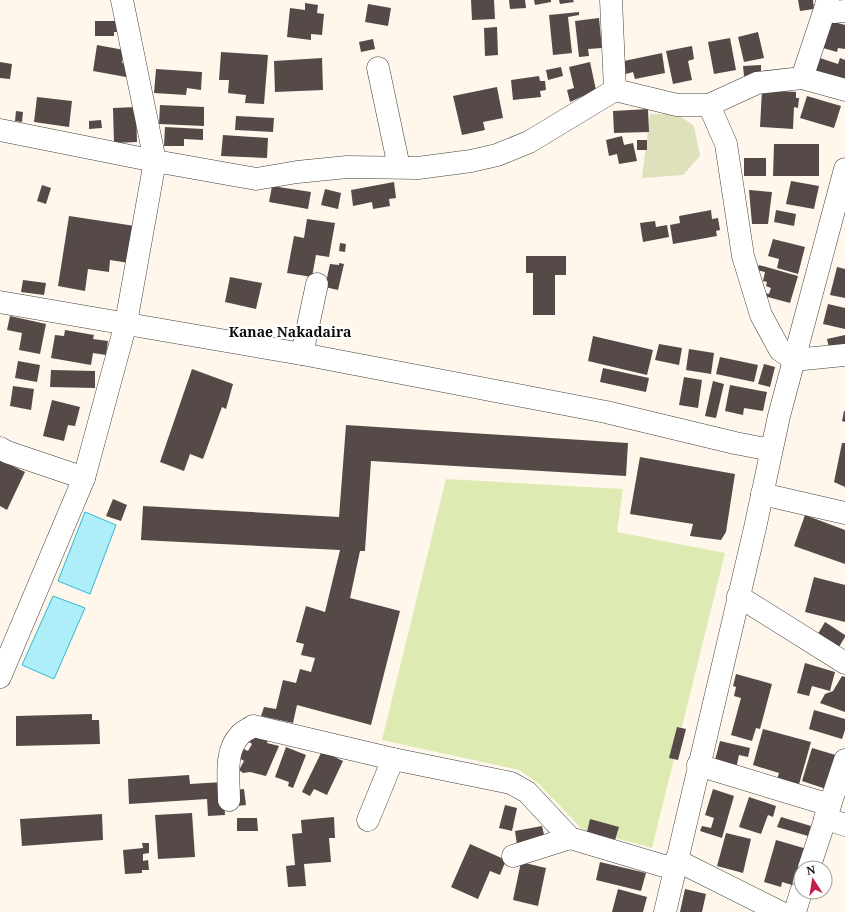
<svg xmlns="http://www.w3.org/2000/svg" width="845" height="912" viewBox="0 0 845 912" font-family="'Noto Serif',serif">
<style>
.green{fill:#ddebb3}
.cemetery{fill:#dee1bc}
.water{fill:#adeef9;stroke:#31b8d3}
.building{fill:#554a48}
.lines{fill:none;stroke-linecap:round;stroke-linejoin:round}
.minor-casing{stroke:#3f3f3f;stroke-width:23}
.minor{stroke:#fff;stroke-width:22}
.labels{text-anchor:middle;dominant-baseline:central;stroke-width:4;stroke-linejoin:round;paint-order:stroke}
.quarter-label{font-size:14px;font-weight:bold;fill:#0c0c0c;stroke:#fff}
</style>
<rect width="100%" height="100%" fill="#fff7eb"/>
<polygon class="green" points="446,479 623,489 617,532 725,553 652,848 582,829 539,784 519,770 382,740"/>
<polygon class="cemetery" points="650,114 677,114 694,126 700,156 683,175 642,178"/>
<g class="water">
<polygon points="85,512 116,525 90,594 58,581"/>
<polygon points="53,596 85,608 54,679 22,665"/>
</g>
<g class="building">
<polygon points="471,0 494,0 495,19 472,20"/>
<polygon points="509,0 525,0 526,8 510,9"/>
<polygon points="534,0 551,0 551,2 535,5"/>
<polygon points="559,0 573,0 574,2 560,4"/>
<polygon points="798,0 813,0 814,9 800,11"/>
<polygon points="305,3 318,5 317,13 324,14 322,35 311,34 311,40 287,37 290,8 305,10"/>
<polygon points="368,4 391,8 388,26 365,22"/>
<polygon points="579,12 579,15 568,17 572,53 553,55 549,15"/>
<polygon points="599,18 602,48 588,49 589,56 579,57 575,21"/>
<polygon points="95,21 119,21 119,32 114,32 114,36 95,36"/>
<polygon points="830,21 845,25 845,49 838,48 837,52 823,48"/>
<polygon points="497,27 498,55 485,56 484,28"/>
<polygon points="758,32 764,58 744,62 738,37"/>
<polygon points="730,38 736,70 714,74 708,42"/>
<polygon points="373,39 375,49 361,52 359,42"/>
<polygon points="97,45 124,50 122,63 128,64 126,77 93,71"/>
<polygon points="692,46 694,59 688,61 692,80 673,84 666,51"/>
<polygon points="221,52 268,55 264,104 245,103 246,95 228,93 229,80 219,80"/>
<polygon points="662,53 665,73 635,79 633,72 626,74 624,61"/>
<polygon points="322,58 323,90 275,92 274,61"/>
<polygon points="820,58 838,64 840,58 845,60 845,83 815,74"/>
<polygon points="0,62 12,64 10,79 0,78"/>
<polygon points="590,62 596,90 570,102 567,90 574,88 569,67"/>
<polygon points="761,65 761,75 744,76 743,66"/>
<polygon points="561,67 563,76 548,80 546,70"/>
<polygon points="156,69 202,72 201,90 187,88 186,95 154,93"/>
<polygon points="539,76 540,81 545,81 546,90 540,91 541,97 513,100 511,80"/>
<polygon points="497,87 503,118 483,122 485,130 462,135 453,96"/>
<polygon points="762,90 796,92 796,98 799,98 798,108 794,107 793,129 760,127"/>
<polygon points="807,96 841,106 834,128 800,118"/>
<polygon points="37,97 72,101 69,127 34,122"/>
<polygon points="160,105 204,107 204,126 159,124"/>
<polygon points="136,107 137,142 114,143 113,108"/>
<polygon points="648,109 649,132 614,133 613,111"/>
<polygon points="16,111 23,112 22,122 15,121"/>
<polygon points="236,116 274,118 273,132 235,130"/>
<polygon points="101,120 102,128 89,129 89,121"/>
<polygon points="165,127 203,129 203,140 184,139 184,146 164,146"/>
<polygon points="223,135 268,138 267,158 221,156"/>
<polygon points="622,136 624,145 633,143 637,161 619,164 617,154 609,156 606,140"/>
<rect x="637" y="140" width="10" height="10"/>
<polygon points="774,144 819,144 819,176 773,176"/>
<rect x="744" y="158" width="22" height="18"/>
<polygon points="791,181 819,186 814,209 786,204"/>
<polygon points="394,182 396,198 389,199 390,206 373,209 372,202 353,206 351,190"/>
<polygon points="42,185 51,188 46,204 37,201"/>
<polygon points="272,186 311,192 308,209 269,202"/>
<polygon points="325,189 341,193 338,209 321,205"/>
<polygon points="749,190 772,192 768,224 752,224"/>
<polygon points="711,210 712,219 718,218 720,230 716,231 717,236 673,244 670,225 680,223 679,216"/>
<polygon points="776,210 796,214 794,226 774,222"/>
<polygon points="69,216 135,226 129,263 110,260 109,272 88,269 85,291 58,286"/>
<polygon points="307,219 335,223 329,257 316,255 312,277 287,273 294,236 304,238"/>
<polygon points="655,221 656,227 667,225 669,237 643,242 640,223"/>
<polygon points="773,239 805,247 798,274 777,268 779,259 768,256"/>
<polygon points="340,243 346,244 345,252 339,251"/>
<polygon points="526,256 566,256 566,275 555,275 555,315 533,315 533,273 526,273"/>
<polygon points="339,263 344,264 338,290 325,287 330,264 339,265"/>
<polygon points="759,265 798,276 790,303 764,296 765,293 769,294 771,288 766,286 767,282 763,281 765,272 757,270"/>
<polygon points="837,267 845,269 845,298 830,295"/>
<polygon points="230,277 262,283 256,309 225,302"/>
<polygon points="23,280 46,283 44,295 21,292"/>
<polygon points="828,304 845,308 845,329 823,324"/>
<polygon points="10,316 46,324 40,354 19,350 22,333 7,330"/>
<polygon points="65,330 94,335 93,339 108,341 106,355 93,353 91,365 51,358 55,335 64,336"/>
<polygon points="845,335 845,344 829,348 827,339"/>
<polygon points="593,336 653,350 647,375 588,361"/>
<polygon points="659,344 682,348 679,365 655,360"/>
<polygon points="689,349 714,353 711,374 686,370"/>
<polygon points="720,357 758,365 754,382 716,374"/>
<polygon points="18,361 40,365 37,382 15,378"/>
<polygon points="764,364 775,367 770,387 758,384"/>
<polygon points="603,368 649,378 646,392 600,382"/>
<polygon points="192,369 233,384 226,409 222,407 203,459 190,454 184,471 160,462"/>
<polygon points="51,370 95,371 95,388 50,387"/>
<polygon points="684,377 702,380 698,408 679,405"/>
<polygon points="713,381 724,384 716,418 705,416"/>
<polygon points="730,385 767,392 763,411 744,408 743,415 725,411"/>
<polygon points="13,386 34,389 31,410 10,406"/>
<polygon points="52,400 80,407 75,426 68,425 64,441 43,436"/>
<polygon points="844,411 845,411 845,422 842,421"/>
<polygon points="346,425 628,443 626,476 371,461 365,551 360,551 350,598 400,611 371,725 297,705 293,723 261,716 264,707 276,709 283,680 296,683 300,669 311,672 315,658 301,655 304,644 296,642 306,606 325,612 340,550 141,540 143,506 339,517"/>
<polygon points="842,443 845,443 845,487 834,482"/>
<polygon points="640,457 735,474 726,532 721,540 690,536 693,524 630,514"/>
<polygon points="0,460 25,472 7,510 0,506"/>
<polygon points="113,499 127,505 121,521 106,516"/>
<polygon points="805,515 845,530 845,564 794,546"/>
<polygon points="814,577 845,585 845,622 805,612"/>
<polygon points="825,622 845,635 845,637 834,655 813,642"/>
<polygon points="805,663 835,672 830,691 812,686 809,696 797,693"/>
<polygon points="736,674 772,684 760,729 756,728 752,741 731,735 741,698 734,696 736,687 733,686"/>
<polygon points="842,676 845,677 845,712 820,703 825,694 833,691"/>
<polygon points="814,710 845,719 845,730 842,739 809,729"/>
<polygon points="92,714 92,720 99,720 100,744 16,746 16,716"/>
<polygon points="677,727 686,729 678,760 669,758"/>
<polygon points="763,729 811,742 798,788 776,782 779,773 753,765"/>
<polygon points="253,734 268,739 267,743 279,746 266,776 250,772 243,773 239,770 244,761 239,758 244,749 248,751 252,744 249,742"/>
<polygon points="720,741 750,748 748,757 739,755 736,769 714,764"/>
<polygon points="286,747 306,755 293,788 288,786 289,782 275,777"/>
<polygon points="812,748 839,756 829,790 802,781"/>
<polygon points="322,751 343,761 327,795 314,789 310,796 302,792"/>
<polygon points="189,775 190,784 223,782 225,815 208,816 207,799 129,804 128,779"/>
<polygon points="244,789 246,805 237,806 235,790"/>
<polygon points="713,789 734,796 722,838 700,831 702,826 711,828 714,818 705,815"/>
<polygon points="749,797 776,806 773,817 768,815 761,834 739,827"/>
<polygon points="505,805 517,808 512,831 499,828"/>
<polygon points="192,813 195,857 158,859 155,815"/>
<polygon points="102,814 103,840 22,846 20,819"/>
<polygon points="334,817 335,838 329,838 331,862 304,864 306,886 288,887 286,866 295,865 292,834 302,833 301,820"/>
<polygon points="781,817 811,826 808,836 777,827"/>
<polygon points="237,818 257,818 258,831 237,831"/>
<polygon points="590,819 619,827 615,840 587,832"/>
<polygon points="542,826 545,839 517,845 515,831"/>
<polygon points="726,833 751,839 743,873 717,866"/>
<polygon points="776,840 807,849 799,875 795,874 792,885 782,882 781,887 764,882"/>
<polygon points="142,843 149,843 149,853 143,854 143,861 148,860 149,870 142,870 142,873 125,874 123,850 143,848"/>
<polygon points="470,844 506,860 500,875 490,871 478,899 451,887"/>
<polygon points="521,862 546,868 538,906 513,900"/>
<polygon points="600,862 646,873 641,891 596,880"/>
<polygon points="618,889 647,897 643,912 612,912"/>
<polygon points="685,889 706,894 702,912 680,912"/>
</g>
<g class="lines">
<defs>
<g id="minor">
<polyline points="611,0 615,90"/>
<polyline points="828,0 826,6 834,12 845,11"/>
<polyline points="378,68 399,167"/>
<polyline points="802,78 826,6"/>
<polyline points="709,105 726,144 743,256 761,315 780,350 794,360 845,355"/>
<polyline points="0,130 155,161 256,179 297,172 347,167 418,168 471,161 497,155 529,142 615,90 677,105 709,105 757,83 802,78 845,90"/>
<polyline points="0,302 302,354 606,412 735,443 771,450"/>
<polyline points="302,354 317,284"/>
<polyline points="0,448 7,452 84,478"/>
<polyline points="762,494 845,513"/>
<polyline points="738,596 845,663"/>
<polyline points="0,677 84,478 126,323 155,161 122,0"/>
<polyline points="698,765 830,805"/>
<path d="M229 800C229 779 224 751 240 735 243 731 249 729 253 726L393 759 511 783 527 792 570 838 674 869"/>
<polyline points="825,818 845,825"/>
<polyline points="368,820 393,759"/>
<polyline points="513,856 570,838"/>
<polyline points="676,860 780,912"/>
<polyline points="809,868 845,760"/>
<polyline points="665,912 755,528 779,416 845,169"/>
<polyline points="795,912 801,892"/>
</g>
</defs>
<use href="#minor" class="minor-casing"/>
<use href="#minor" class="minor"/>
</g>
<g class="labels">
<g class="quarter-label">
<text x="290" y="331">Kanae Nakadaira</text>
</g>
</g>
<g transform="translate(813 880) rotate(348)"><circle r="19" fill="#ffffff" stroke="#9e9e9e"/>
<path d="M0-3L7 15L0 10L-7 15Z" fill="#c21e4c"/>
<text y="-6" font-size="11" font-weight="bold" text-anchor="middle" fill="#0c0c0c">N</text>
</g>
</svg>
